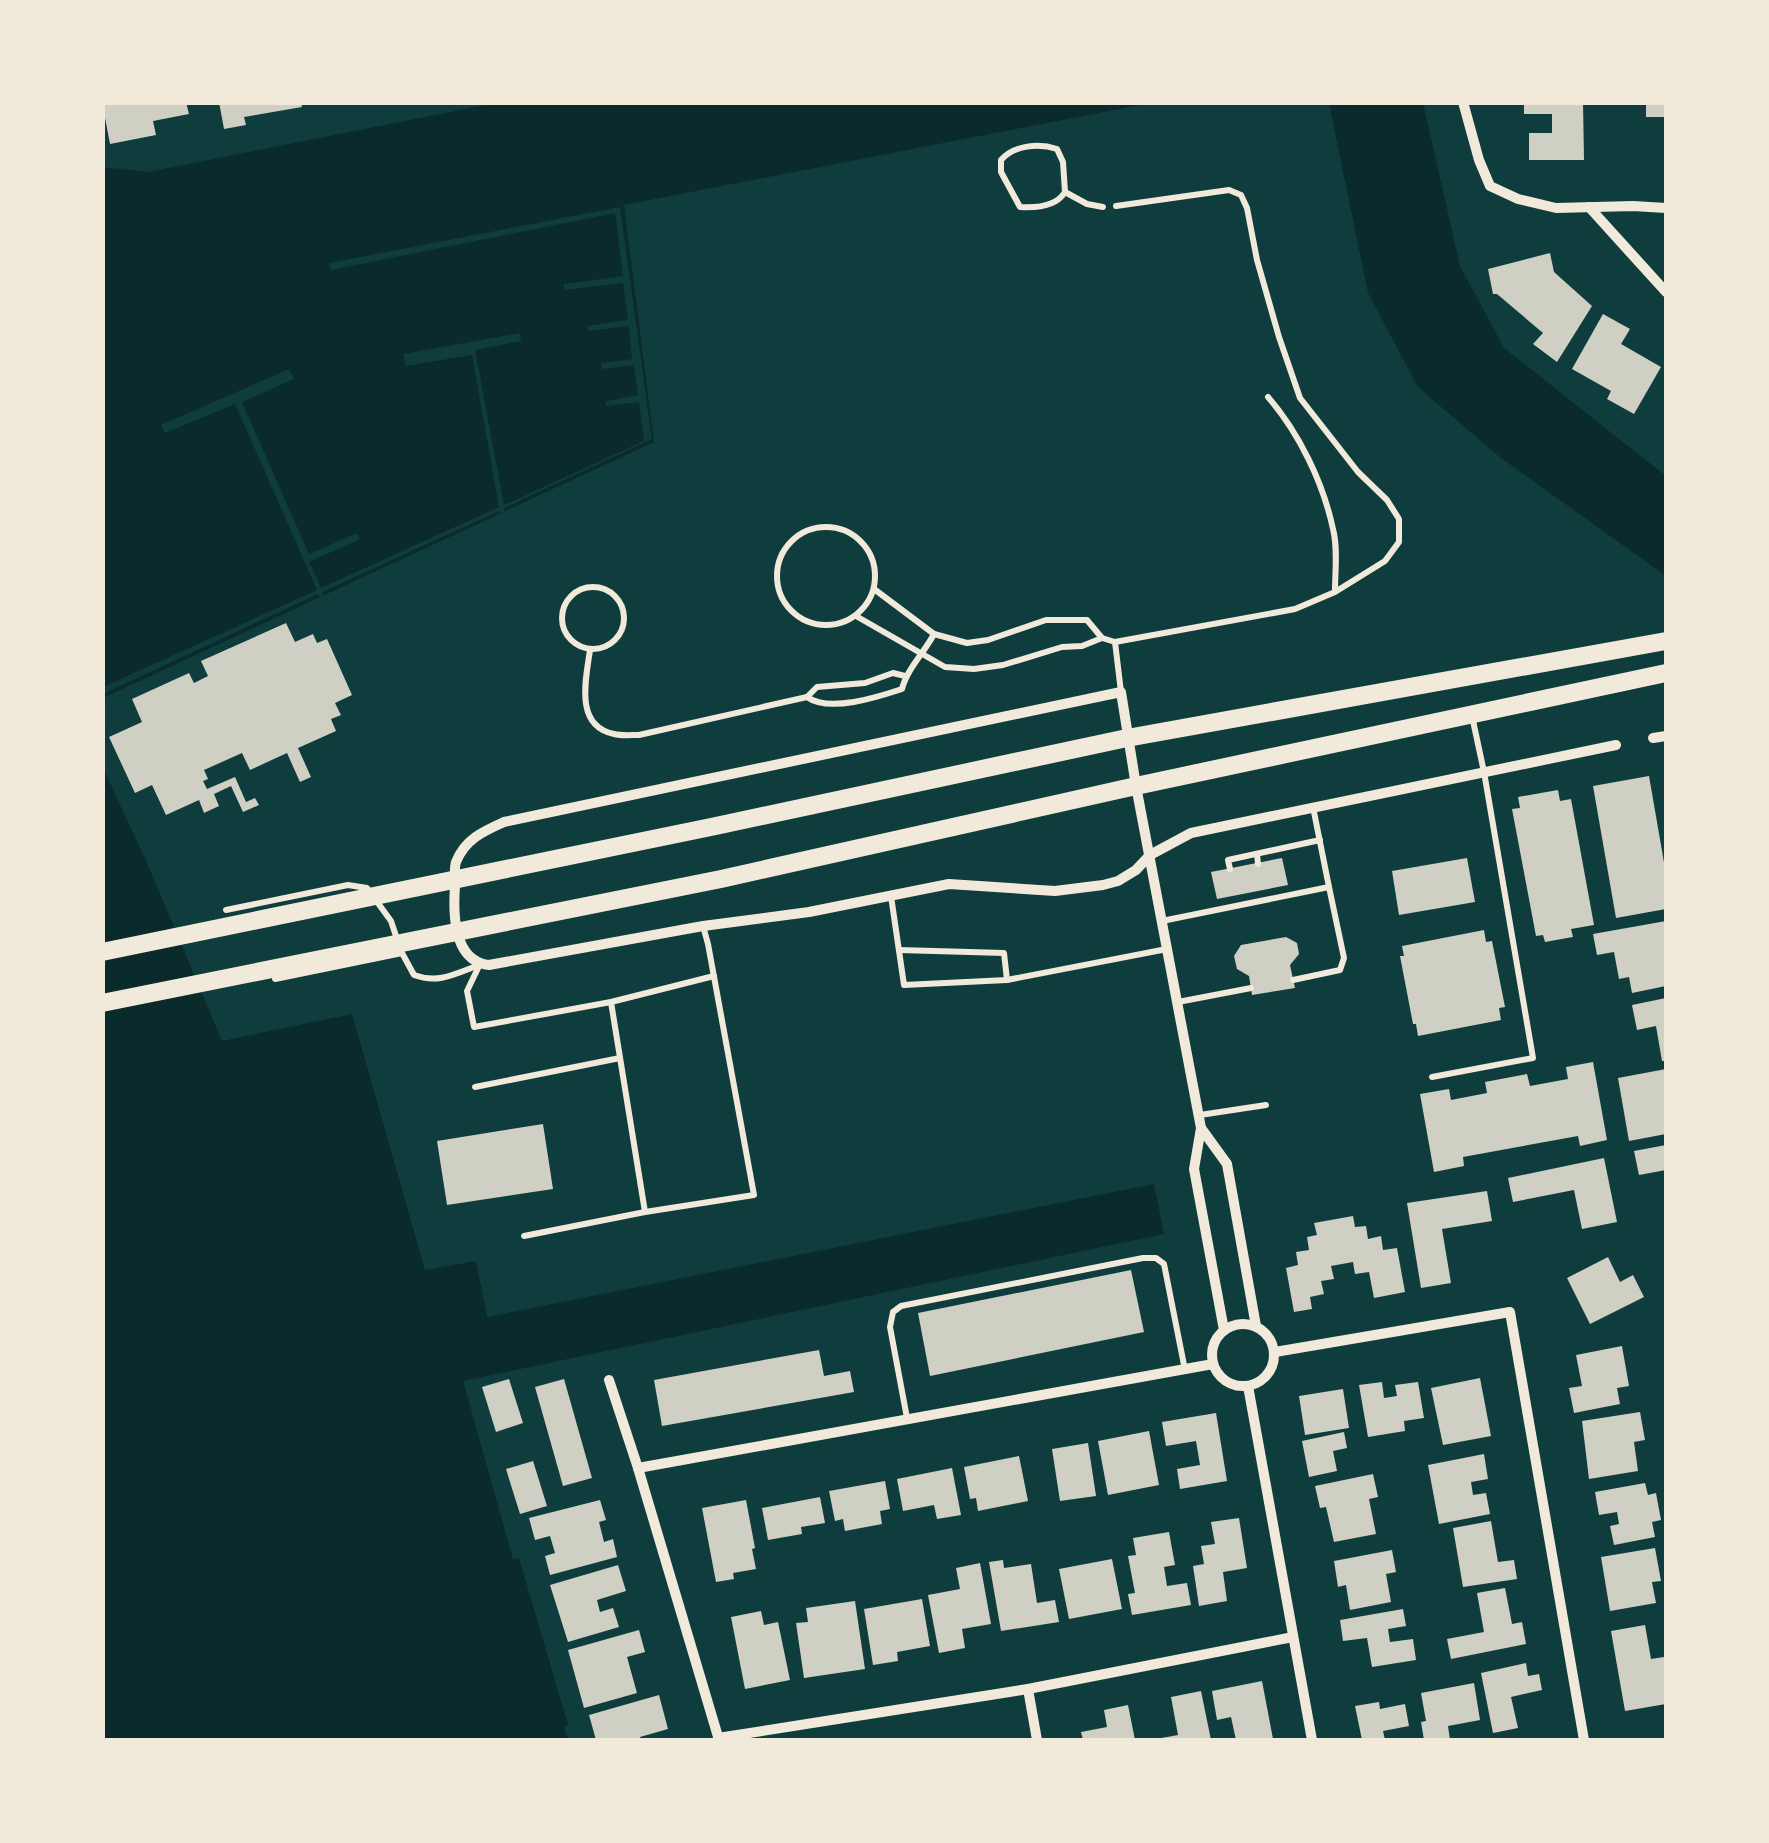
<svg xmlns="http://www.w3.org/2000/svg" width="1769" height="1843" viewBox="0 0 1769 1843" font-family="'Titillium Web',sans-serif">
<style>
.water{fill:#0a2a2b}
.pier{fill:#0f3d3e}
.building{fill:#cfcfc3}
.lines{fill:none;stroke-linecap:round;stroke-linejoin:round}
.service{stroke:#f1e9da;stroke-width:6}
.minor{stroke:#f1e9da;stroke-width:10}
.primary{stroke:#f1e9da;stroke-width:18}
</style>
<rect width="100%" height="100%" fill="#0f3d3e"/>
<g class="water">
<polygon points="495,103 1150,103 624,205 654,442 103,698 102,167 148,172"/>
<polygon points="1329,103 1423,103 1460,266 1504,348 1666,476 1666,576 1501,458 1418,387 1368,293"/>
<polygon points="102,766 147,863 222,1041 352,1014 425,1270 476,1261 487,1317 1154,1184 1164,1234 463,1381 513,1559 519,1558 568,1725 564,1727 568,1740 103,1740"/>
</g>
<polygon class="pier" points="620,207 652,439 504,508 504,512 500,513 499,511 322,592 323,595 320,597 318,594 103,694 103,687 317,590 235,404 165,433 161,425 289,369 294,379 242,402 309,554 357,533 360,539 309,562 321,588 499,507 472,355 406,366 403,354 520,333 521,341 475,350 504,505 644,441 639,402 606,406 606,401 638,395 634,365 602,369 601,363 632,359 629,326 588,331 587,326 628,320 623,283 564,290 564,284 623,276 615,213 331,270 329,263"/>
<g class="building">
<polygon points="102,102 186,102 189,114 153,121 156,135 110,144"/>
<polygon points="219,102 301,102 302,107 244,117 246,125 224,129"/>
<polygon points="1524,102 1583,102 1584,160 1529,160 1529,133 1552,133 1552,114 1524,114"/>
<rect x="1646" y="102" width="20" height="15"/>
<polygon points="1550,253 1554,272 1592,306 1557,362 1533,344 1543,333 1497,294 1493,294 1488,269"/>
<polygon points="1603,314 1630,329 1621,344 1661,367 1634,414 1607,399 1611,391 1572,369"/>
<polygon points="286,623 295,642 313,634 317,643 327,639 352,695 335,703 341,715 331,719 336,731 298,748 311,777 300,782 287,753 250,770 242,753 204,770 208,779 203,781 207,789 235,777 246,802 255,798 259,805 243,812 231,786 214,794 219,806 204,813 199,800 166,815 152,785 135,793 109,737 142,722 132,699 189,673 194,683 208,676 201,661"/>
<polygon points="1649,776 1666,874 1666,909 1616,918 1593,786"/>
<polygon points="1558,790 1560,801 1571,799 1594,925 1571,929 1573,937 1545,942 1543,935 1536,936 1512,809 1520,808 1518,797"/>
<polygon points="1282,858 1288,885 1217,899 1211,872"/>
<polygon points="1467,858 1475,902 1399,915 1392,871"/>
<polygon points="1666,921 1666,986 1632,993 1629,977 1619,979 1614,952 1597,955 1593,934"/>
<polygon points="1484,930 1486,942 1492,941 1505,1007 1499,1008 1501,1020 1418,1036 1416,1024 1413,1024 1400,956 1404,956 1402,946"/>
<polygon points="1286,937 1297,943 1299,954 1290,965 1295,988 1252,995 1249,976 1237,969 1234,956 1241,945"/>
<polygon points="1666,998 1666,1061 1662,1061 1656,1026 1637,1030 1632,1005"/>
<polygon points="1593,1062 1607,1140 1580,1146 1578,1136 1463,1157 1464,1166 1434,1172 1420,1094 1449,1089 1451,1100 1487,1093 1485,1082 1527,1074 1530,1086 1568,1079 1566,1067"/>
<polygon points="1666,1069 1666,1134 1629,1141 1618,1078"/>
<polygon points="543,1124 553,1189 447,1205 437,1141"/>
<polygon points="1666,1145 1666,1170 1639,1175 1634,1151"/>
<polygon points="1604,1158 1617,1222 1582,1229 1574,1190 1513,1202 1508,1178"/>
<polygon points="1487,1191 1492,1221 1442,1229 1451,1283 1421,1288 1407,1203"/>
<polygon points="1353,1216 1355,1227 1366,1226 1368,1239 1381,1236 1383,1250 1397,1248 1405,1292 1374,1298 1369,1272 1355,1274 1353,1262 1331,1266 1334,1279 1321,1281 1324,1294 1310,1297 1312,1309 1294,1312 1286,1268 1298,1265 1296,1252 1309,1250 1307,1237 1317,1235 1314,1223"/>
<polygon points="1608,1257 1620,1282 1633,1275 1644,1297 1590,1324 1567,1278"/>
<polygon points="1131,1270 1144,1332 930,1376 918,1313"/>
<polygon points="1622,1346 1629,1386 1617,1388 1620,1404 1574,1413 1569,1388 1582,1386 1576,1355"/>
<polygon points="819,1350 824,1376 850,1371 854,1392 662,1426 654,1380"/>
<polygon points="1480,1378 1491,1436 1443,1445 1431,1388"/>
<polygon points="509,1379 523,1423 496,1432 482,1387"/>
<polygon points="564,1379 592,1478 563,1486 535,1387"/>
<polygon points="1382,1382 1384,1398 1397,1396 1395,1385 1418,1382 1424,1418 1404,1421 1405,1431 1368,1437 1359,1385"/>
<polygon points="1343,1389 1349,1428 1305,1435 1299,1396"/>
<polygon points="1640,1412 1645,1440 1634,1442 1638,1471 1589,1479 1582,1421"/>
<polygon points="1216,1413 1227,1481 1180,1489 1177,1469 1200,1465 1196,1441 1166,1446 1162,1422"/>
<polygon points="1149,1431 1159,1485 1108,1495 1098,1441"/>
<polygon points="1344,1432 1347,1448 1333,1451 1337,1471 1309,1477 1302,1441"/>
<polygon points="1088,1443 1096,1496 1060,1501 1052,1449"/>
<polygon points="1484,1454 1488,1479 1471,1482 1473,1495 1486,1493 1490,1514 1439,1524 1428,1465"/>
<polygon points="1019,1456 1028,1501 978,1511 976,1498 970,1499 964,1467"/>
<polygon points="533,1461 547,1506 520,1514 506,1469"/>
<polygon points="952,1468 961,1515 937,1519 934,1505 903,1511 897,1479"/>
<polygon points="1373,1474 1378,1497 1369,1499 1376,1534 1334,1542 1326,1507 1320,1508 1315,1486"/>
<polygon points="885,1481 890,1509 880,1511 882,1524 845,1531 843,1519 835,1521 829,1491"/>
<polygon points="1645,1483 1648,1495 1656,1493 1661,1520 1652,1522 1655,1537 1614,1545 1610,1526 1619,1524 1617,1512 1599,1515 1595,1492"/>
<polygon points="820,1497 825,1523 801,1527 802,1534 768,1540 762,1508"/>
<polygon points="600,1500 606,1520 599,1522 604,1542 613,1539 617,1557 550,1575 545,1556 555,1553 550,1536 535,1540 529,1518"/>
<polygon points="746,1500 755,1548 752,1549 756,1569 733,1573 734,1579 716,1582 702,1508"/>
<polygon points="1239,1518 1247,1568 1223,1572 1227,1601 1199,1606 1193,1566 1204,1564 1201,1546 1215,1544 1211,1522"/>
<polygon points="1491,1521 1498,1562 1514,1560 1517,1579 1463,1587 1453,1528"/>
<polygon points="1169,1532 1175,1565 1164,1567 1167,1586 1187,1583 1191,1605 1132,1615 1128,1594 1135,1593 1128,1556 1136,1555 1133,1538"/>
<polygon points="1655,1548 1661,1581 1652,1582 1656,1603 1610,1611 1601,1557"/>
<polygon points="1392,1550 1396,1572 1386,1574 1391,1602 1350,1610 1346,1585 1338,1587 1334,1561"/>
<polygon points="1112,1559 1122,1609 1069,1619 1059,1569"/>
<polygon points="1003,1560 1004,1568 1031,1564 1037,1603 1055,1600 1059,1622 1001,1631 989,1562"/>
<polygon points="980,1563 991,1624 962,1629 965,1648 939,1653 928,1595 960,1589 956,1568"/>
<polygon points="618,1565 626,1591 597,1600 600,1612 613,1608 619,1627 568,1642 550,1585"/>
<polygon points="1505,1588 1512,1624 1522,1622 1526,1644 1451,1659 1447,1639 1484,1632 1477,1593"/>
<polygon points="922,1599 930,1646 897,1652 898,1661 873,1665 864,1609"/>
<polygon points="855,1601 865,1669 804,1678 796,1623 808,1622 806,1608"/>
<polygon points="1403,1609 1406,1626 1388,1629 1390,1642 1413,1639 1416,1660 1372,1667 1367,1638 1343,1641 1340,1620"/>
<polygon points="761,1611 764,1625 778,1622 790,1680 745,1689 731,1617"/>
<polygon points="1645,1625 1651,1659 1664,1657 1666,1704 1625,1711 1611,1631"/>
<polygon points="639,1630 645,1652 627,1657 637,1693 584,1708 568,1650"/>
<polygon points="1526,1663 1528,1676 1539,1674 1542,1690 1511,1697 1518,1728 1493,1733 1481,1673"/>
<polygon points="1262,1681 1273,1739 1236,1740 1231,1717 1217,1720 1212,1691"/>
<polygon points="1474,1683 1480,1720 1448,1726 1450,1740 1424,1740 1421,1722 1426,1721 1421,1693"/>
<polygon points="1201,1691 1211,1740 1157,1740 1156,1739 1178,1735 1171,1697"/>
<polygon points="659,1695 668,1729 640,1737 641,1740 596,1740 589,1715"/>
<polygon points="1379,1702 1380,1709 1405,1704 1409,1726 1383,1731 1385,1740 1362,1740 1355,1706"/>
<polygon points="1128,1705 1135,1740 1083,1740 1081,1732 1107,1727 1104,1710"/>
</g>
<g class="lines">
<g class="service">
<path d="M1065 192C1056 207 1036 208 1020 207L1001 172V160C1014 145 1039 143 1057 149L1063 162 1065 192 1087 204 1103 207"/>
<path d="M1268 397C1299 433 1323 482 1333 529 1338 548 1335 571 1335 591"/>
<circle cx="826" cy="576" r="49"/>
<circle cx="593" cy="618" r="31"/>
<polyline points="874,589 934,634 967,643 988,640 1046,620 1087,620 1102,638 1115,642 1295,609 1335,592 1385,561 1399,542 1399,519 1387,500 1358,472 1300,398 1279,337 1257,260 1247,208 1241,195 1229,190 1116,206"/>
<polyline points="856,616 945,667 974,669 1003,665 1062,647 1082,646 1102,638"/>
<polyline points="1115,642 1121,692"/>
<path d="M590 650C586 679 574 726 614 734 621 736 631 735 639 735L807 697"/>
<path d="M905 676 893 673 865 683 817 687 807 697C829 713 878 697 902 689 907 669 924 653 934 634"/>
<polyline points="1257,854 1258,864"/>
<polyline points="1230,869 1228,860 1320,840"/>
<polyline points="891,896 904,985 1007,980 1167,949"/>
<polyline points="226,910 348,885 367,888 391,921 398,942"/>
<polyline points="1162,921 1329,887 1313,807"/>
<polyline points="899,950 1004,953 1007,980"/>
<polyline points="480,964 467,991 474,1027 611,1002 714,976"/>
<path d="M275 979 402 953 414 975C438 984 455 974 479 965"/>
<polyline points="1293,980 1340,970 1344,958 1329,887"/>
<polyline points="611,1002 645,1212"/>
<polyline points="1178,1002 1251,988"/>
<polyline points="1432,1077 1533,1058 1484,772 1472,716"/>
<polyline points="475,1087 620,1058"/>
<polyline points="1200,1115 1266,1105"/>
<polyline points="524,1236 645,1212 754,1195 708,944 703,926"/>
<polyline points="907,1418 890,1327 893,1312 901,1306 1143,1258 1156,1258 1164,1264 1185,1370"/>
</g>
<g class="minor">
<polyline points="1463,102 1479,160 1490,186 1518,199 1556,208 1633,206 1666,208"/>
<polyline points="1589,207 1666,292"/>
<polyline points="1653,738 1666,736"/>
<polyline points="1201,1128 1227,1164 1256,1326"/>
<circle cx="1243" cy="1355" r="31"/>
<path d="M1224 1330 1194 1169 1201 1128 1136 786 1121 692 504 822C484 831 465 839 456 862 454 868 455 879 455 886 453 914 453 961 489 965L703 926 809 912 949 884 1055 891 1103 885 1118 881 1136 870 1150 855 1191 833 1616 745"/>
<polyline points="1275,1352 1510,1312 1584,1740"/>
<polyline points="609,1380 638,1468 719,1740"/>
<polyline points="1248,1386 1312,1740"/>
<polyline points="638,1468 1213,1364"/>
<polyline points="1028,1689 1037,1740"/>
<polyline points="718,1738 1028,1689 1293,1637"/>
</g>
<g class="primary">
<polyline points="102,952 711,827 1127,738 1666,641"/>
<polyline points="102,1003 721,879 1136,786 1666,673"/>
</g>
</g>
<rect width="1769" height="1843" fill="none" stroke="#f1e9da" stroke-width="210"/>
</svg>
